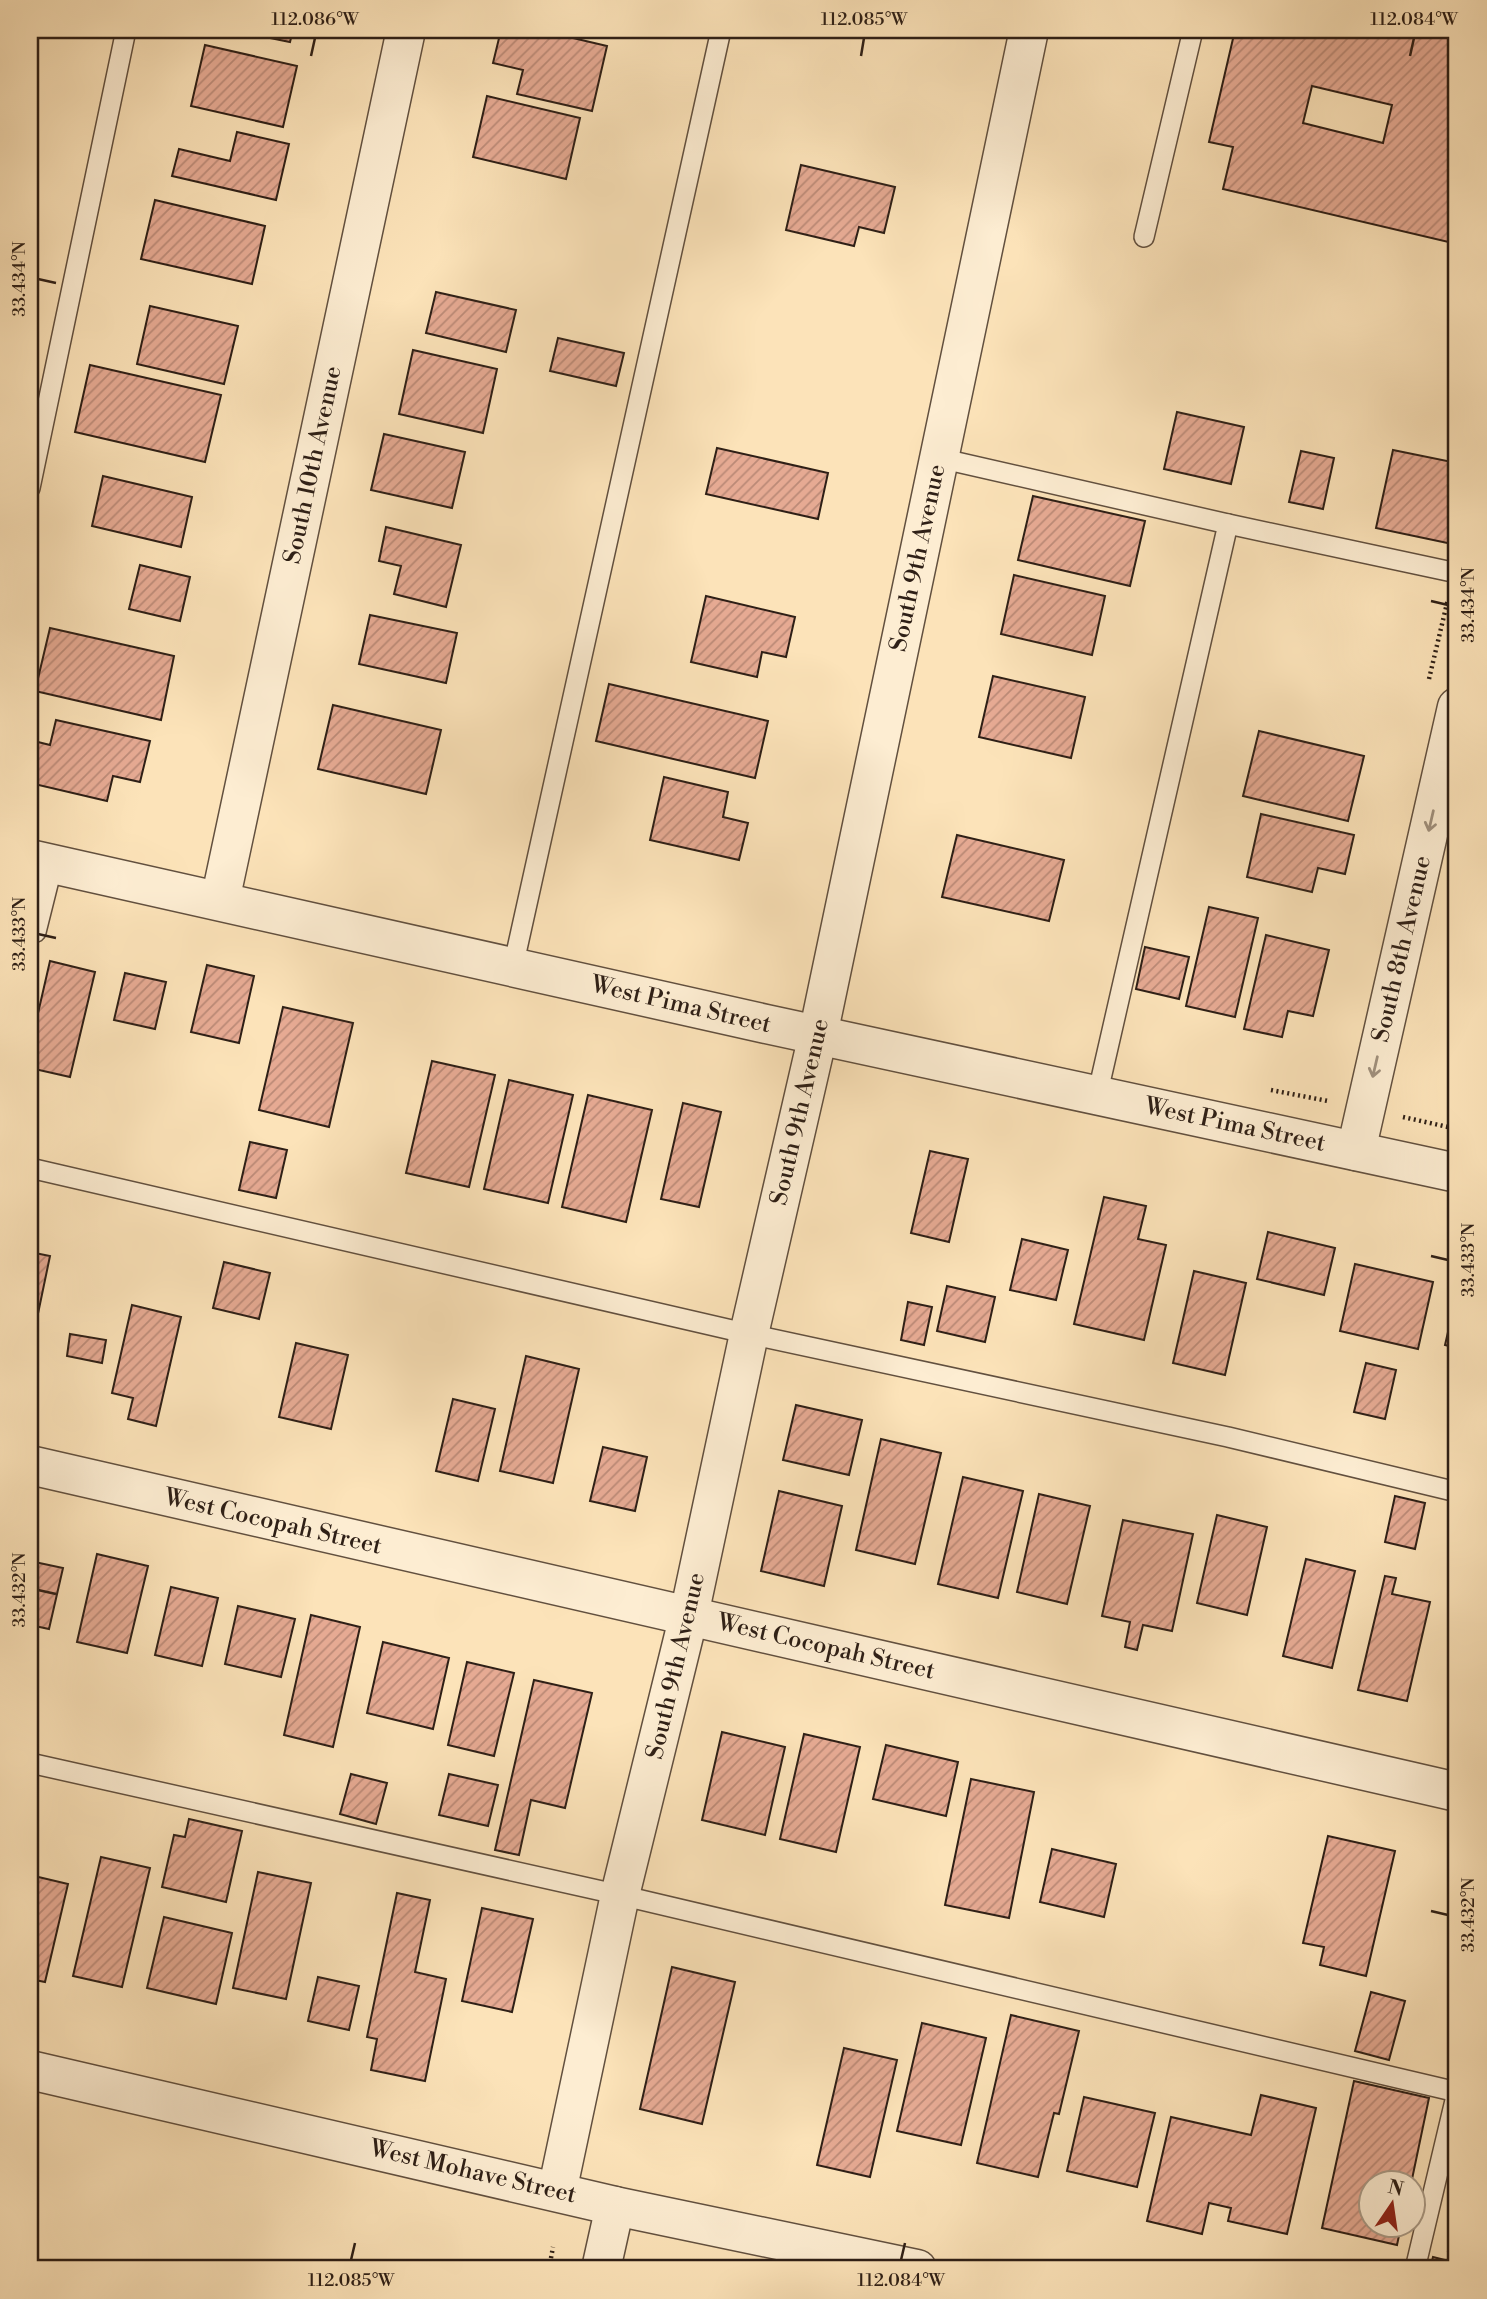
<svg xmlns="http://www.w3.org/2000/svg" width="1487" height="2299" viewBox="0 0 1487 2299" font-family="'Libre Bodoni',serif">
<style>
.building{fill:url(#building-hatch);stroke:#2e1f16;stroke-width:2;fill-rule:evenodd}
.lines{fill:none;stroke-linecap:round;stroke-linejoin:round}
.lane-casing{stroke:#62503f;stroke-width:22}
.street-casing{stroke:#62503f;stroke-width:41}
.path{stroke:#2e1f16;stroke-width:4.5;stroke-dasharray:2 3.5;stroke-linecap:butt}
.lane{stroke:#fdedd2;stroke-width:19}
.street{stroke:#fdedd2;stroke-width:38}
.oneway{stroke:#a0907d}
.ticks{fill:none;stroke:#2e1f16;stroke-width:2.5}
.labels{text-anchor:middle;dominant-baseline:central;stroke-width:6;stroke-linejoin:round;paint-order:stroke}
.street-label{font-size:24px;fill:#2e1f16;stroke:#fdedd2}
.neatline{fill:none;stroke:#2e1f16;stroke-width:2.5}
.ticks-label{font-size:18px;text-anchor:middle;fill:#2e1f16}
</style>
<defs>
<pattern id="building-hatch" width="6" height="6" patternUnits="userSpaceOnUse" patternTransform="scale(1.75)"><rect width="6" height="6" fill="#e6aa93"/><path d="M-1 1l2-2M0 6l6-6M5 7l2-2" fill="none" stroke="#bb8a77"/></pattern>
</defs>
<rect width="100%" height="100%" fill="#fce3b9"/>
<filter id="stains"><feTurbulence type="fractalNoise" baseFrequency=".00286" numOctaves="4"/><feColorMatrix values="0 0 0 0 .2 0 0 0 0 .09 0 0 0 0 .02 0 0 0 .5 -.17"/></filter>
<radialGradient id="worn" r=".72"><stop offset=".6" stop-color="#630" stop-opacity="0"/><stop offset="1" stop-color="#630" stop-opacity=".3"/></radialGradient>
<g class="building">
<polygon points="231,30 293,30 290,42"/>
<polygon points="501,30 539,30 607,46 592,111 517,94 523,70 493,63"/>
<path d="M1235 30H1440L1457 34V244L1223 189 1233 147 1209 142ZM1312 86 1392 105 1383 143 1303 123Z"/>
<polygon points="205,45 297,66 283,127 191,106"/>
<polygon points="487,96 580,118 566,179 473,157"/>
<polygon points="237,132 289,144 276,200 172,176 179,149 230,161"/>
<polygon points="801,165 895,187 884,233 859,227 854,246 786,230"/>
<polygon points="155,200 265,226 252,284 141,259"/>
<polygon points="436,292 516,310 506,352 426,333"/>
<polygon points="150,306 238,326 224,384 137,364"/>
<polygon points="558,338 624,353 616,386 550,371"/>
<polygon points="413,350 497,369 483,433 399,414"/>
<polygon points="90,365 221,395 205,462 75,432"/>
<polygon points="1177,412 1244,427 1231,484 1164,469"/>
<polygon points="384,434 465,452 452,508 371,490"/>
<polygon points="717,448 828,473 818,519 706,494"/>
<polygon points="1393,450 1457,463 1457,545 1376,528"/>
<polygon points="1301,451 1334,458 1323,509 1289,502"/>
<polygon points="103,476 192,497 181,547 92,526"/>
<polygon points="1033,496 1145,521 1130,586 1018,560"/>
<polygon points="386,527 461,545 446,607 394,594 401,566 379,561"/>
<polygon points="140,565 190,577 180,621 129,609"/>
<polygon points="1014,575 1105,596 1092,655 1001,634"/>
<polygon points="706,596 795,617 786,657 762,652 757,677 691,662"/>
<polygon points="370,615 457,633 446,683 359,664"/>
<polygon points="50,628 174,656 161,720 35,691"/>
<polygon points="993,676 1085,697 1071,758 979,737"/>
<polygon points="609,684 768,721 755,778 596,741"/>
<polygon points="333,705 441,730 426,794 318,769"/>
<polygon points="56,720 150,741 140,782 113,776 107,801 30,783 30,740 50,745"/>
<polygon points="1259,731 1364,756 1348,821 1243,796"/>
<polygon points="664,777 728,792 723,817 748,823 739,860 650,840"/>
<polygon points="1261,814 1354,835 1345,874 1318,868 1312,892 1247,877"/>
<polygon points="957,835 1064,860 1049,921 942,897"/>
<polygon points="1209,907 1258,918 1235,1017 1186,1006"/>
<polygon points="1266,935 1329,950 1313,1016 1288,1011 1282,1037 1244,1029"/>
<polygon points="1145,947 1189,957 1179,999 1136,989"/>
<polygon points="50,961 95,972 70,1077 30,1068 30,1048"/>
<polygon points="207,965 254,976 239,1043 191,1032"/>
<polygon points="125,973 166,982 155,1029 114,1020"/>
<polygon points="283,1007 353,1023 329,1127 259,1110"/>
<polygon points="432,1061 495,1075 469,1187 406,1173"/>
<polygon points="509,1080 573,1095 548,1203 484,1189"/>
<polygon points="588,1095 652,1110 626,1222 562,1207"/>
<polygon points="683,1103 721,1112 699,1207 661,1199"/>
<polygon points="250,1142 287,1150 276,1198 239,1190"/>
<polygon points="930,1151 968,1159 949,1242 911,1233"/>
<polygon points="1104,1197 1146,1206 1138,1239 1166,1245 1144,1340 1074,1324"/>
<polygon points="1268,1232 1335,1248 1324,1295 1257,1279"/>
<polygon points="1022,1239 1068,1250 1056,1300 1010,1290"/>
<polygon points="30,1252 50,1256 30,1352"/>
<polygon points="224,1262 270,1273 259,1319 213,1308"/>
<polygon points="1355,1264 1433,1282 1418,1349 1340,1331"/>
<polygon points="1194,1271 1246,1283 1225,1375 1173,1363"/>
<polygon points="947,1286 995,1297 985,1342 937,1331"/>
<polygon points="1457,1293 1457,1348 1445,1345"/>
<polygon points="908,1302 932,1307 924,1345 901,1340"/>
<polygon points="132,1305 181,1317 156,1426 128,1419 133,1398 112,1393"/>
<polygon points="70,1334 106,1340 102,1363 67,1356"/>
<polygon points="296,1343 348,1355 331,1429 279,1417"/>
<polygon points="526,1356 579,1369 553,1483 500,1471"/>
<polygon points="1366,1363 1396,1370 1385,1419 1354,1412"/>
<polygon points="453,1399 495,1409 478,1481 436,1471"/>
<polygon points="796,1405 862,1420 849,1475 783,1460"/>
<polygon points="881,1439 941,1453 915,1564 856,1550"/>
<polygon points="603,1447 647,1457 635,1511 590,1501"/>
<polygon points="963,1477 1023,1491 998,1598 938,1584"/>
<polygon points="779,1491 842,1506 824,1586 761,1571"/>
<polygon points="1039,1494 1090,1506 1067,1604 1017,1592"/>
<polygon points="1395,1496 1425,1503 1415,1549 1385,1542"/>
<polygon points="1217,1515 1267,1527 1247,1615 1197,1603"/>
<polygon points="1123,1520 1193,1534 1172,1631 1143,1625 1137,1650 1125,1647 1130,1622 1102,1616"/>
<polygon points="97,1554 148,1566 127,1653 77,1642"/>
<polygon points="1306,1559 1355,1571 1332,1668 1283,1656"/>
<polygon points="30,1561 63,1568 49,1629 30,1625"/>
<polygon points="1385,1576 1396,1578 1392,1594 1430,1602 1407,1701 1358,1690"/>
<polygon points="171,1587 218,1598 202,1666 155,1655"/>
<polygon points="238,1606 295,1619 281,1677 225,1664"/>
<polygon points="311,1615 360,1627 333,1747 284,1735"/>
<polygon points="383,1642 449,1658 433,1729 367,1713"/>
<polygon points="467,1662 514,1673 494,1756 448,1745"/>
<polygon points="534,1680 592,1693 565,1808 531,1800 519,1855 495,1850"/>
<polygon points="722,1732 785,1747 765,1835 702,1820"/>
<polygon points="804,1734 860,1747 836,1852 780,1839"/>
<polygon points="886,1745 958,1762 946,1816 873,1799"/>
<polygon points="351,1774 387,1783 376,1824 340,1814"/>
<polygon points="449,1774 498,1785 488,1826 439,1815"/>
<polygon points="971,1779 1034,1792 1009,1918 945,1905"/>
<polygon points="189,1819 242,1831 226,1902 162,1887 174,1835 185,1837"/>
<polygon points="1328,1836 1395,1851 1366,1976 1320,1965 1324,1947 1303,1943"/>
<polygon points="1052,1849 1116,1864 1104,1917 1040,1902"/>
<polygon points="101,1857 150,1868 122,1987 73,1976"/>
<polygon points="258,1872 311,1883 286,1999 233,1988"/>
<polygon points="30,1875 68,1884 45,1982 30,1979"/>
<polygon points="397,1893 430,1900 415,1972 446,1979 425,2081 371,2070 377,2039 367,2037"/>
<polygon points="482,1908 533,1919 512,2012 462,2001"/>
<polygon points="164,1917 232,1933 216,2004 147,1988"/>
<polygon points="672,1967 735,1982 702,2124 640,2109"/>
<polygon points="318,1977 359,1986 349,2030 308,2021"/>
<polygon points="1371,1992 1405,2001 1389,2060 1355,2051"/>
<polygon points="1011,2015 1079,2031 1059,2114 1054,2113 1038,2177 977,2163"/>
<polygon points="922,2023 986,2038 961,2145 897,2131"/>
<polygon points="844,2048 897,2060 870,2177 817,2165"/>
<polygon points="1354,2081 1429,2098 1411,2184 1372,2184 1372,2226 1401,2226 1397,2245 1322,2228"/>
<polygon points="1261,2095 1316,2108 1287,2234 1228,2221 1231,2208 1209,2203 1202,2234 1147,2221 1171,2117 1251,2135"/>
<polygon points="1084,2097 1155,2113 1137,2187 1067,2171"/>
<polygon points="1457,2213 1457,2254 1448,2251"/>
<polygon points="1433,2257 1457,2263 1457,2269 1430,2269"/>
</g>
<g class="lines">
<defs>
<g id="lane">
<polyline points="1144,237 1193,30"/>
<polyline points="939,458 1228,524 1457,573"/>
<polyline points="30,488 126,30"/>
<polyline points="30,931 36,932 53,864"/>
<polyline points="513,967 721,30"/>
<polyline points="1097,1096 1228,524"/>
<polyline points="30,1168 749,1334 1228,1437 1457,1492"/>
<polyline points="30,1763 620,1895 1457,2092"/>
<polyline points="1415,2269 1457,2092"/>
</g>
<g id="street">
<polyline points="30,859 766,1024 1457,1173"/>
<polyline points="220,901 406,30"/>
<polyline points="1356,1151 1457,707"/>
<polyline points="30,1465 1457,1792"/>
<polyline points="30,2070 615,2206 917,2269"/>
<polyline points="557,2192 620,1895 689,1615 749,1334 818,1035 1029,30"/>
<polyline points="601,2269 615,2206"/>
</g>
</defs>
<use href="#lane" class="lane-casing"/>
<use href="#street" class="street-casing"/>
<g class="path">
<polyline points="1429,679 1448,599"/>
<polyline points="1271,1090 1328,1101"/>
<polyline points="1403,1117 1457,1129"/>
<polyline points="549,2269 553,2247"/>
</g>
<use href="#lane" class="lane"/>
<use href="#street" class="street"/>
</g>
<defs><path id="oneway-shaft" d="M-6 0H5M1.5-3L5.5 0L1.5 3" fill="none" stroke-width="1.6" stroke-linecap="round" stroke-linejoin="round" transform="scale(1.75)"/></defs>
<g class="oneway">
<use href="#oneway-shaft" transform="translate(1431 821) rotate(103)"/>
<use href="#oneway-shaft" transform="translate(1375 1067) rotate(103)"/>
</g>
<path class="ticks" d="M311 56 315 38M861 56 864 38M1410 56 1414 38M38 279 56 283M1431 601 1448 605M38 934 56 938M1431 1256 1448 1260M38 1590 56 1594M1431 1911 1448 1915M351 2260 355 2243M901 2260 905 2243"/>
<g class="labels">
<g class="street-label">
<text transform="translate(313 465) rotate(-78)">South 10th Avenue</text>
<text transform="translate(918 558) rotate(-78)">South 9th Avenue</text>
<text transform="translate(1402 949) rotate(-77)">South 8th Avenue</text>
<text transform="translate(681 1005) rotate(13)">West Pima Street</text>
<text transform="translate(800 1112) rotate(-77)">South 9th Avenue</text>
<text transform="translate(1235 1125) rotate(12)">West Pima Street</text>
<text transform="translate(273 1522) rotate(13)">West Cocopah Street</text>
<text transform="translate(826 1647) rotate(13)">West Cocopah Street</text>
<text transform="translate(676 1666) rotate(-77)">South 9th Avenue</text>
<text transform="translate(473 2172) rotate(13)">West Mohave Street</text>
</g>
</g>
<rect width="1487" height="2299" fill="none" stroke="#fce3b9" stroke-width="77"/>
<g transform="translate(1392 2204) rotate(13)"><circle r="33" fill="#fdedd2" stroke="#aa9b87" stroke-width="2"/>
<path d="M0-5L12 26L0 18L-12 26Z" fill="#8f2418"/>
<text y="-10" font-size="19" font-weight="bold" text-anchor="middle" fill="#2e1f16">N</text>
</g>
<rect x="38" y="38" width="1410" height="2222" class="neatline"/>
<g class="ticks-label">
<text x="315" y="25">112.086°W</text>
<text x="864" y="25">112.085°W</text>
<text x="1414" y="25">112.084°W</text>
<text transform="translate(19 279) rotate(-90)" y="6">33.434°N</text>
<text transform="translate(1468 605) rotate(-90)" y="6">33.434°N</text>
<text transform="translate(19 934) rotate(-90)" y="6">33.433°N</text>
<text transform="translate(1468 1260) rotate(-90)" y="6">33.433°N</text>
<text transform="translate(19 1590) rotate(-90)" y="6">33.432°N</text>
<text transform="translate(1468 1915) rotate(-90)" y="6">33.432°N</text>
<text x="351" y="2286">112.085°W</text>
<text x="901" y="2286">112.084°W</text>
</g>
<rect width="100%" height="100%" filter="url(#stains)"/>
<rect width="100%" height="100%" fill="url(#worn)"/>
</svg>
